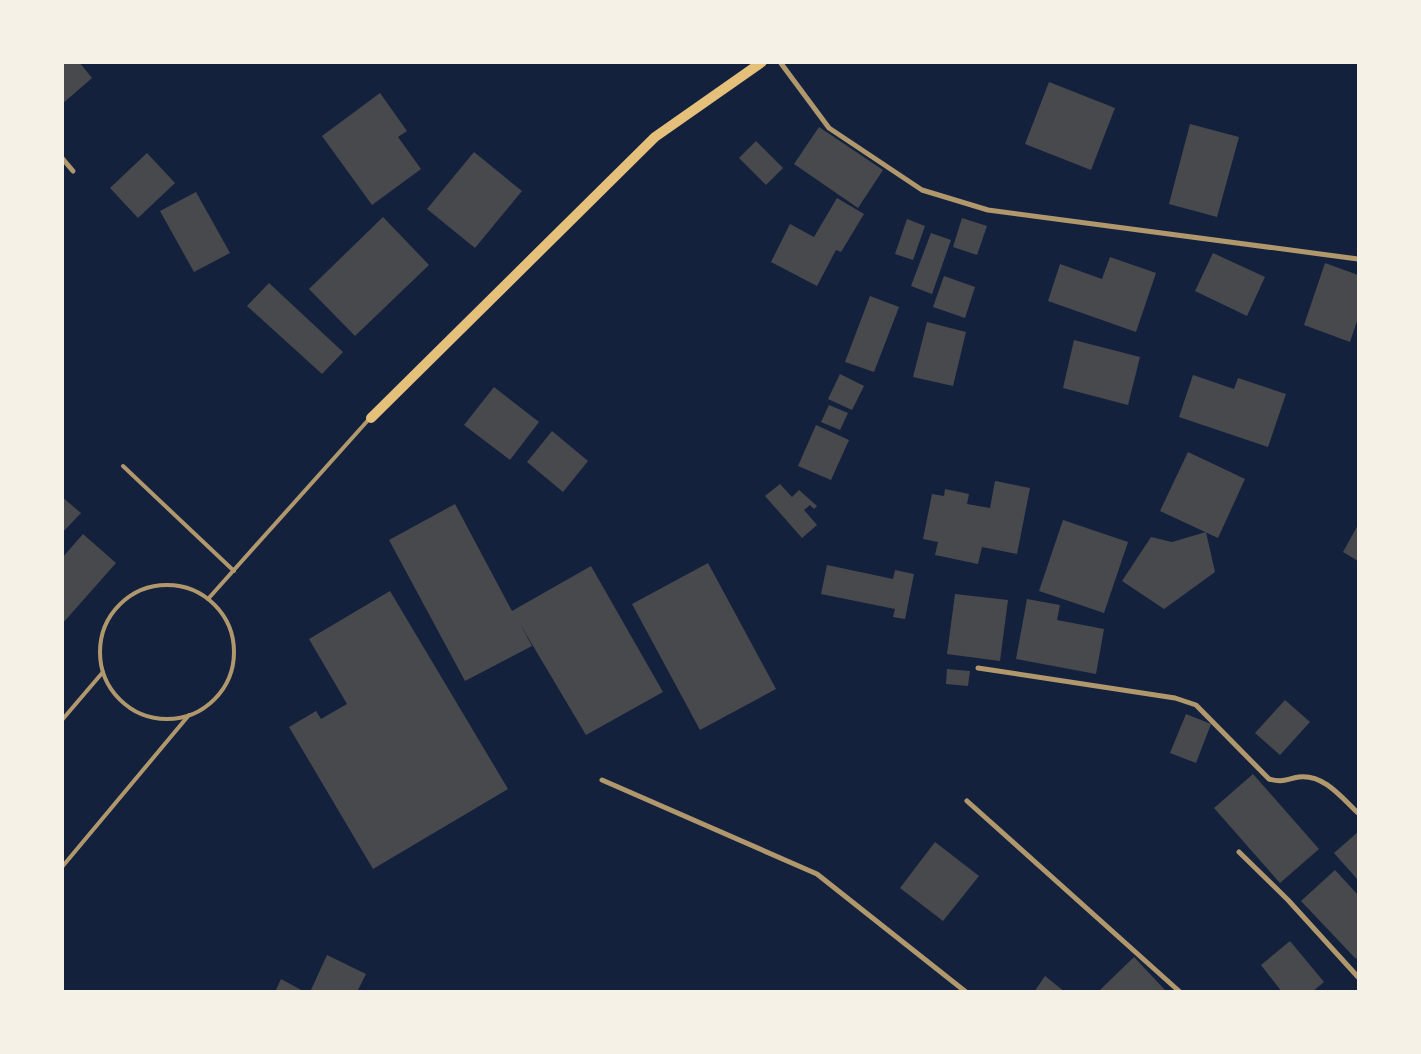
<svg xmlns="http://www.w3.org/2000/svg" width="1421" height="1054" viewBox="0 0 1421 1054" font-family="Mulish,sans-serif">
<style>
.building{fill:#48494c}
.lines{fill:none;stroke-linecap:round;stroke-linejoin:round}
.service{stroke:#b1986c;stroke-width:4}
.minor{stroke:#b1986c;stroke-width:5}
.secondary{stroke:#e5c07b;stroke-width:10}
</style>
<rect width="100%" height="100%" fill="#14213d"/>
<g class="building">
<polygon points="62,62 79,62 92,78 62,104"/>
<polygon points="1049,82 1115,108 1091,170 1025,144"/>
<polygon points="380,93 407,131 398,137 421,169 372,205 322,136"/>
<polygon points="1190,124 1239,137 1217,217 1169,204"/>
<polygon points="819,127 883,170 858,208 794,164"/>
<polygon points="756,141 783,168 766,185 739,158"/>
<polygon points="474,152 522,191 475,248 427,209"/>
<polygon points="147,153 175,183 138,218 110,188"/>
<polygon points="196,192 230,253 194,272 160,211"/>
<polygon points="837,198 864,214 841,252 836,250 817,286 771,262 790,224 814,237"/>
<polygon points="383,217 429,265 355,336 309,289"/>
<polygon points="962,218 987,226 977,255 953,247"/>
<polygon points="907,219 925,226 913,260 895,254"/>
<polygon points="931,233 951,240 932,294 911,286"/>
<polygon points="1213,253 1265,277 1247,316 1195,291"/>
<polygon points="1110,257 1156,273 1136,332 1048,301 1060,264 1102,279"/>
<polygon points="1325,263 1358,275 1358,318 1350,342 1304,325"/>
<polygon points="944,276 975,287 965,318 933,307"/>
<polygon points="269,283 343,352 322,374 247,306"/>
<polygon points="870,296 899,307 874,372 845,362"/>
<polygon points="927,322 966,332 953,386 913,377"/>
<polygon points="1074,340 1140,357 1128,405 1063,388"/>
<polygon points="840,374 864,386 852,410 828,399"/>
<polygon points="1193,375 1234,389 1238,378 1286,394 1268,447 1179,417"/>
<polygon points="494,387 539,422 510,460 464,425"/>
<polygon points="829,405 848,413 840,430 821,422"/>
<polygon points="816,425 849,440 831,480 798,466"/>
<polygon points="552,431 588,461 563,492 527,462"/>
<polygon points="1188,452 1245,479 1218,538 1160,511"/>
<polygon points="995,481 1030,488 1017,554 982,547 978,564 935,555 938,542 923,539 932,494 944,496 945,489 969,494 967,504 990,508"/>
<polygon points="780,484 792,497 799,490 817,506 814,509 810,505 804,510 817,525 802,538 765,496"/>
<polygon points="62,497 81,513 62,533"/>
<polygon points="455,504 512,611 591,566 663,692 586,735 520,624 532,646 465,681 389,540"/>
<polygon points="1063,520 1128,542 1104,613 1039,591"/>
<polygon points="1358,525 1358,561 1343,552"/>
<polygon points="1206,532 1215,572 1164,609 1122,581 1151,537 1172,542"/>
<polygon points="83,534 116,563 62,624 62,558"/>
<polygon points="708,563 776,689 700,730 632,604"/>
<polygon points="827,565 893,579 895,570 914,574 905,619 893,617 895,609 821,594"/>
<polygon points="390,591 508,789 373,869 289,727 316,711 321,719 347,704 309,639"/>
<polygon points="955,594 1008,600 1000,661 947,654"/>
<polygon points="1027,599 1060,605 1057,620 1104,629 1096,674 1016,659"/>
<polygon points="947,669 970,671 968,686 946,684"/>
<polygon points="1285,700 1310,722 1280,755 1255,733"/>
<polygon points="1186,714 1211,724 1196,763 1170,753"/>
<polygon points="1253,774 1319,849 1280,883 1214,808"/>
<polygon points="1358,832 1358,880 1334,853"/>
<polygon points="935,842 979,876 943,921 900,888"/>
<polygon points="1335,870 1358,895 1358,956 1356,959 1301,901"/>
<polygon points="1290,941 1324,982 1312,992 1282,992 1261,965"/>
<polygon points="327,955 366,974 357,992 310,992"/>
<polygon points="1134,957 1165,990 1164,992 1102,992 1100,990"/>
<polygon points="1045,976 1065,992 1034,992"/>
<polygon points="281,979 305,992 275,992"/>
</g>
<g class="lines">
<g class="service">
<polyline points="123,466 234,571"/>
<circle cx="167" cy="652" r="67"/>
<polyline points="208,599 370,418"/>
<polyline points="62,720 103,672"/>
<polyline points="62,867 189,715"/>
</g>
<g class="minor">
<polyline points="780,62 829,128 922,190 988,210 1358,259"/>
<polyline points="62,158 73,171"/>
<path d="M978 668 1175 698 1196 705 1269 779C1283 783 1286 779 1299 777 1324 774 1342 798 1358 813"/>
<polyline points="602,780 817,874 966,992"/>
<polyline points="967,801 1180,992"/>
<polyline points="1239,852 1288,900 1358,977"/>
</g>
<polyline class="secondary" points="371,418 655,137 762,62"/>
</g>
<rect width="1421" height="1054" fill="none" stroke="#f6f1e7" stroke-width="128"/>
</svg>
